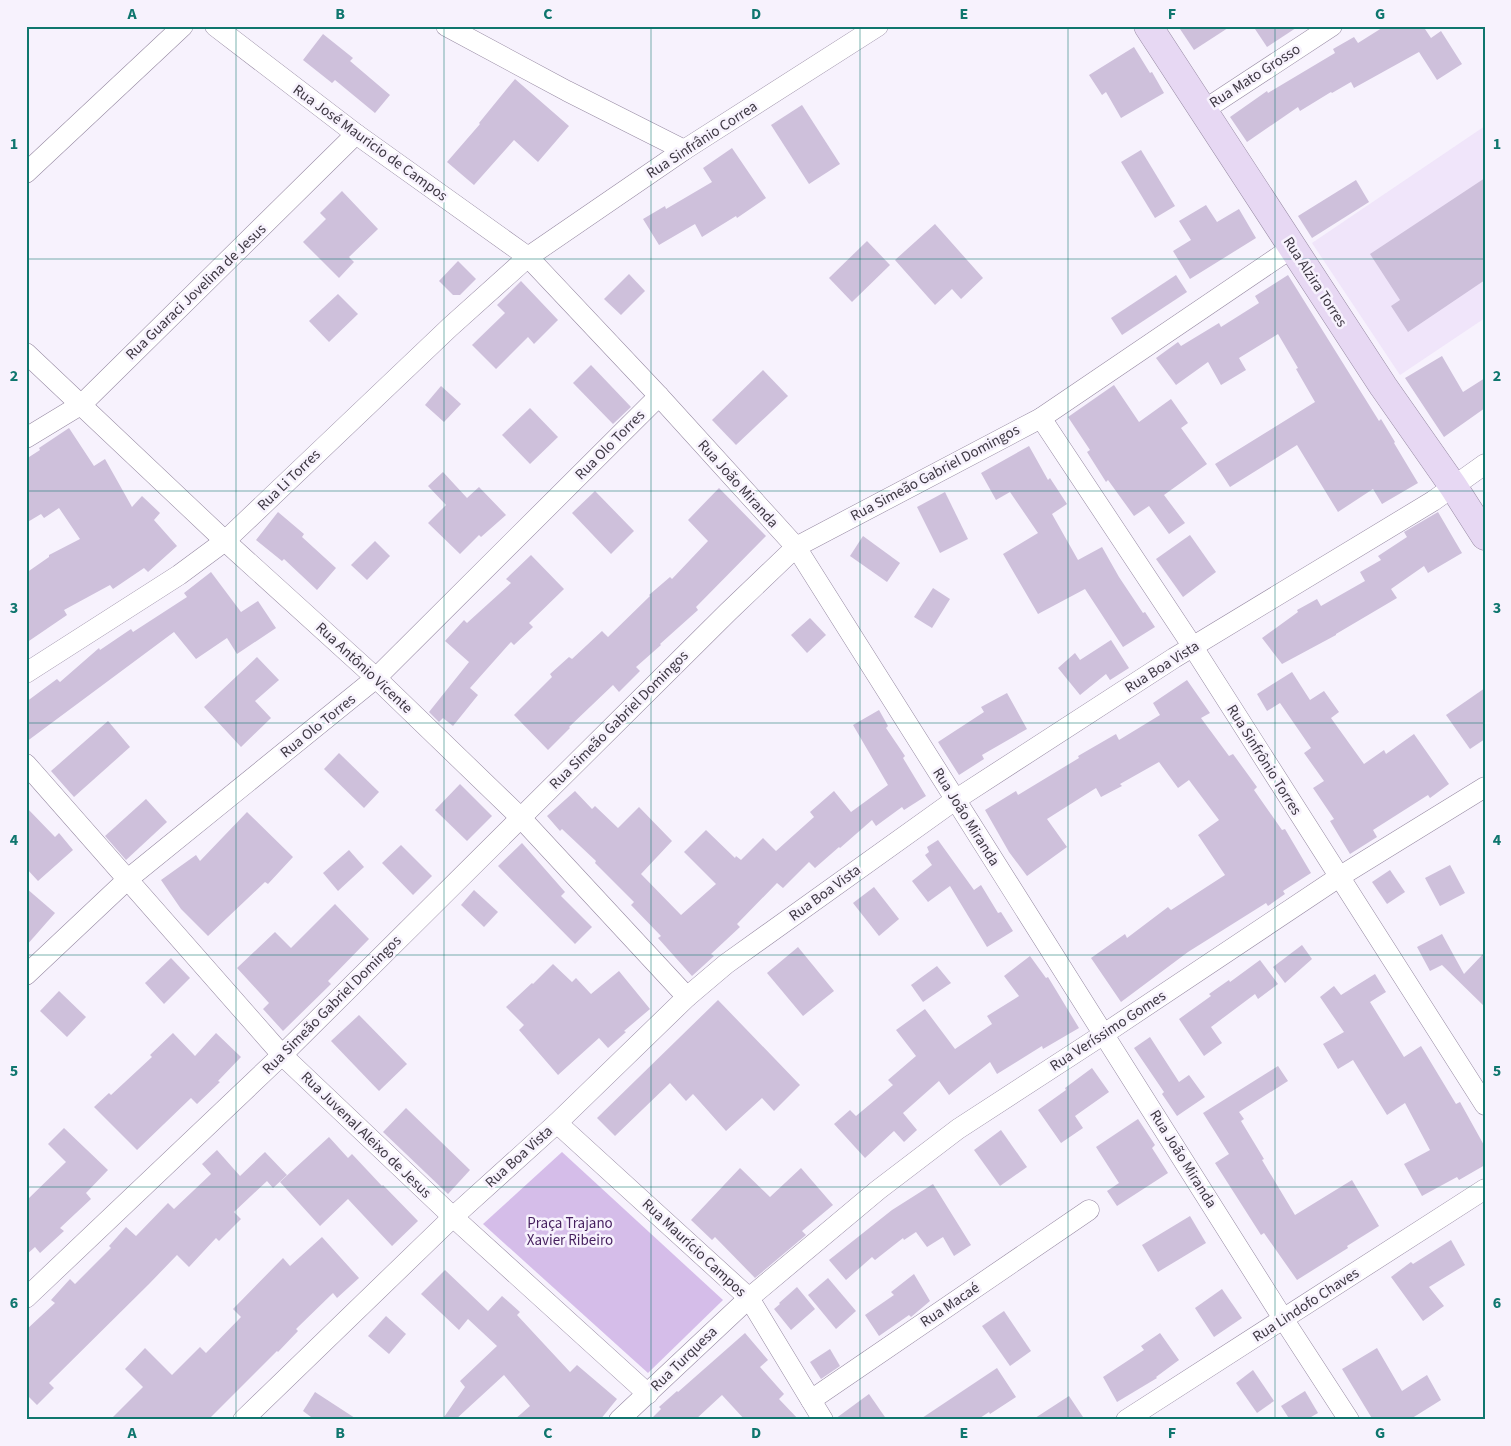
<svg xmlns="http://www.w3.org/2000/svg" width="1511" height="1446" viewBox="0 0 1511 1446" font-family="'Source Sans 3',sans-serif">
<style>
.built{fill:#f0e5fa}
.green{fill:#d5bde9}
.building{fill:#cec0db}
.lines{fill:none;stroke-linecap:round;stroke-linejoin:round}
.street-casing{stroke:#9689a2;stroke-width:21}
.secondary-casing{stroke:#9689a2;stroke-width:29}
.street{stroke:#fff;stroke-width:20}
.secondary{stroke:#e7d8f3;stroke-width:28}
.grid{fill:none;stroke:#0f766e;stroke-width:1;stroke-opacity:0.55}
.labels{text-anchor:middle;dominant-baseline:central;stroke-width:5;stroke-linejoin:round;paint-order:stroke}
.street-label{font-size:15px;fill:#3e3843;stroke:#f7f2fd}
.park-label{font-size:15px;fill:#451f5e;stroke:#f7f2fd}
.neatline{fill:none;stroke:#0f766e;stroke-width:2}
.grid-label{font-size:16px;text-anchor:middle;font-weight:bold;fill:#0f766e}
</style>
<rect width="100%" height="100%" fill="#f7f2fd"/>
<polygon class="built" points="1485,126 1485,318 1400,375 1312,243"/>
<polygon class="green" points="562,1152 723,1300 648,1373 483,1224"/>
<g class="building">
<polygon points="1178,26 1231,26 1194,50"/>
<polygon points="1253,26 1299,26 1267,47"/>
<polygon points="1385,26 1423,26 1431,38 1441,31 1462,64 1437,80 1419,52 1354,88 1351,82 1332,93 1331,92 1300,111 1298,107 1247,142 1230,117 1267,91 1268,93 1335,53 1333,49 1354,37 1358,43"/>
<polygon points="323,34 353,58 350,61 390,95 375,113 335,80 332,83 303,60"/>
<polygon points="1134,47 1150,73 1152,72 1164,93 1121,118 1106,92 1102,95 1089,75"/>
<polygon points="515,79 569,126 538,162 514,140 474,185 447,162 480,124 479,123"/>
<polygon points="802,105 840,164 809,184 771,125"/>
<polygon points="732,148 766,198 737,218 736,216 702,237 695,224 659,245 643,219 665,206 666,209 712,182 703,168"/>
<polygon points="1141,150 1175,206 1155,218 1121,162"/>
<polygon points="1485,178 1485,280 1408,332 1391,306 1400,300 1370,254"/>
<polygon points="1356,180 1369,202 1312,238 1298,216"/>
<polygon points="342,191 378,229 349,257 354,262 339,278 303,242 326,219 320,213"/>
<polygon points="1206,205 1217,222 1239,209 1256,238 1190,279 1173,251 1191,240 1179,221"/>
<polygon points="935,224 983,278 961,299 952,289 935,305 895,260"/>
<polygon points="867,241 890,265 852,302 829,278"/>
<polygon points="458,261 476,279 460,295 453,295 439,281"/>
<polygon points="629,274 645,291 621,315 604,299"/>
<polygon points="1176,275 1187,292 1122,335 1111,318"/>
<polygon points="1288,275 1379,421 1381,419 1395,442 1394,443 1418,483 1382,504 1373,489 1338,512 1297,445 1230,487 1215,464 1315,402 1296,369 1298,368 1278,334 1239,358 1246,370 1221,385 1208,362 1176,385 1156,358 1178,342 1181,346 1219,323 1221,327 1259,303 1255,296"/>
<polygon points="521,281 558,320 534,344 528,337 496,369 472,345 505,313 497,305"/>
<polygon points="338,294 358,314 329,342 309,321"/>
<polygon points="1442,356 1463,392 1485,378 1485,408 1444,437 1405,378"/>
<polygon points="591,365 631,407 613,424 573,383"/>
<polygon points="763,370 788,396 736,445 712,420"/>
<polygon points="1114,385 1139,422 1171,399 1188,423 1181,428 1207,464 1164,495 1185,523 1169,534 1149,506 1134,516 1108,480 1106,482 1087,452 1090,450 1068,417"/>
<polygon points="441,386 461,404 444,422 425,405"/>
<polygon points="530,408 558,437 530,464 502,435"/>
<polygon points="69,428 94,466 105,459 132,507 142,496 160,513 154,520 177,546 148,572 144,568 113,589 110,585 64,610 67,615 26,643 26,573 49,557 49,555 80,539 59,508 44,518 41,514 26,523 26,459 40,450 39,448"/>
<polygon points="1029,446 1048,480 1050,478 1067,504 1052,514 1078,560 1102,547 1119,577 1143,613 1145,612 1155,627 1123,647 1085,589 1038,614 1003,554 1038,533 1010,492 996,500 981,473"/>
<polygon points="443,472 467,498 479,487 506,515 481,537 479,535 460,554 428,523 446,505 428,486"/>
<polygon points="719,488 766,536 696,607 698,610 660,644 661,645 636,667 640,671 619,692 613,685 569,727 570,728 548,750 514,715 552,677 550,674 569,657 572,659 602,631 608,637 650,596 649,595 670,577 672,579 708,541 688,520"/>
<polygon points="595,491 634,531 611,554 572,513"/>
<polygon points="945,492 968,539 940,553 917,507"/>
<polygon points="278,512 304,534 302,537 336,568 317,590 284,559 282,561 256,540"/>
<polygon points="1438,512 1462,553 1428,573 1424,566 1391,589 1397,598 1336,634 1336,635 1282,664 1262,638 1298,612 1297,610 1317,599 1321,606 1365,581 1360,572 1381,560 1378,556 1407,537 1404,532"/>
<polygon points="1190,535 1216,572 1183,597 1156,559"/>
<polygon points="863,536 900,563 887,582 850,556"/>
<polygon points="375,541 390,556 367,580 351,565"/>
<polygon points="531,555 564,589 529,623 533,627 514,645 511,642 470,688 478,695 453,726 443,718 439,722 429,712 469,662 445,641 464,620 467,623 511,583 506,579"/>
<polygon points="211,572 241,612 258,601 276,628 237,654 227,638 196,659 174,632 26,742 26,702 57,679 60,682 99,648 100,650 131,629 133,632 187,597 184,593"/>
<polygon points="933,588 950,599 932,628 914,617"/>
<polygon points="810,618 826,635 807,653 791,635"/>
<polygon points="1111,640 1129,668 1110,680 1106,674 1080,695 1058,668 1075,653 1080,660"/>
<polygon points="257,657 279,680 255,701 271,718 241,747 204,707"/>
<polygon points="1292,672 1310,700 1324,691 1339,712 1331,718 1364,764 1384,750 1386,754 1414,734 1449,784 1430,798 1428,795 1373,830 1377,837 1350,854 1330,821 1334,819 1313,788 1324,781 1304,753 1311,748 1280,703 1267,711 1257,694"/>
<polygon points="1187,680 1210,713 1201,718 1229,756 1233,754 1257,787 1254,790 1282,830 1285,829 1311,873 1283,891 1285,894 1268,906 1266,903 1188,952 1121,1002 1091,958 1125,934 1127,938 1168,907 1171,910 1225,875 1198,835 1219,820 1189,780 1178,788 1159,762 1120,784 1122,786 1101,797 1096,788 1047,819 1067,847 1027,876 1009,852 985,810 1016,791 1018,795 1079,758 1078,756 1116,734 1119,740 1160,715 1153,703"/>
<polygon points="1485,688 1485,739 1470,749 1446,715"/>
<polygon points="1007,693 1027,729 982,755 984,759 959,775 938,742 984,712 981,707"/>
<polygon points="879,710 888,726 886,728 905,756 903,758 926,796 904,810 902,807 876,826 872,820 840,848 839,847 815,868 809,862 783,888 777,883 737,924 740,927 711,954 714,956 692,976 658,938 661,936 631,905 634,902 595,863 596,861 562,829 560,831 547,816 575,791 592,809 595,806 618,828 639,807 672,841 641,874 681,915 716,884 684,852 706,830 735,858 736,856 741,860 763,838 776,851 814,817 810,812 834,791 851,812 888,785 853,725"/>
<polygon points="108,721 130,747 74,797 51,771"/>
<polygon points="339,753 379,792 364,808 324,769"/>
<polygon points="460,784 492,816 467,841 435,810"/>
<polygon points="146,799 167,822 126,860 105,836"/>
<polygon points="26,807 55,837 59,833 73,850 38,881 26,868"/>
<polygon points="247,812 293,857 268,884 265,882 208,936 181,909 161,880 196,855 200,861"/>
<polygon points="938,840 974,890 981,885 998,913 1001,912 1013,931 987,947 950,886 928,902 912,881 932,865 925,855 929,852 927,847"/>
<polygon points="522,843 565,892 561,896 592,927 575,944 498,866"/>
<polygon points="401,845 432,876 413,895 382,863"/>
<polygon points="349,850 364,867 338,891 323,873"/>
<polygon points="1450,865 1465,893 1440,906 1425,878"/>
<polygon points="1390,870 1405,892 1387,904 1372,882"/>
<polygon points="874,887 899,919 879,936 853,903"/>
<polygon points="26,888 55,913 26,946"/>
<polygon points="474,890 498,912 484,927 461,905"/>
<polygon points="335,904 369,939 328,981 331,984 283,1031 263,1009 269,1003 237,968 275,932 291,948"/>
<polygon points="1442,934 1464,974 1485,952 1485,1007 1442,965 1430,971 1417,947"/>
<polygon points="1302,945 1312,959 1285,983 1273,967"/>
<polygon points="798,947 834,991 803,1016 767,973"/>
<polygon points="1030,956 1046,978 1048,977 1079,1028 1043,1049 1042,1046 997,1074 990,1062 949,1095 939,1081 903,1113 917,1130 904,1142 894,1131 865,1158 834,1124 850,1110 856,1116 893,1085 888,1080 916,1056 896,1030 925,1009 955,1049 992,1024 987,1016 1019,996 1004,976"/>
<polygon points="171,958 190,978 164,1004 145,983"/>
<polygon points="1260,960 1278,984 1258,999 1255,994 1211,1027 1222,1043 1204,1056 1179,1019 1211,996 1209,994 1229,980 1230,982"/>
<polygon points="553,964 572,982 576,978 591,994 619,971 650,1009 624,1031 626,1032 608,1048 599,1038 558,1075 519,1030 524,1025 506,1007 532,983 533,984"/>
<polygon points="937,966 951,983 923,1002 911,985"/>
<polygon points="1375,974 1386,992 1370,1002 1404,1057 1421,1046 1456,1104 1460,1102 1485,1147 1485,1165 1459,1180 1457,1177 1422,1196 1404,1164 1430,1150 1405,1103 1387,1115 1353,1060 1338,1069 1323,1044 1344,1032 1320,997 1334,986 1341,995"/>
<polygon points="59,991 86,1017 67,1037 40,1011"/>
<polygon points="718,1000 800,1085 774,1111 762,1098 726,1131 693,1094 686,1101 670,1083 615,1136 597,1118"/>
<polygon points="359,1015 407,1064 379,1091 331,1041"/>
<polygon points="173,1033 195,1056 216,1033 241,1057 218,1081 220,1082 197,1104 191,1098 137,1150 94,1107 109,1093 111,1095 152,1057 150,1055"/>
<polygon points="1150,1037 1179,1082 1189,1075 1205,1097 1177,1116 1162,1094 1164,1092 1134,1048"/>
<polygon points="1278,1066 1288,1081 1239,1112 1244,1119 1241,1121 1264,1159 1262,1160 1295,1215 1352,1180 1379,1226 1347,1246 1348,1248 1297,1280 1264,1233 1261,1235 1215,1163 1229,1154 1203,1113"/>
<polygon points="1092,1068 1109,1092 1075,1116 1083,1128 1061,1143 1038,1110 1066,1090 1065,1088"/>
<polygon points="406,1108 470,1170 448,1194 383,1132"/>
<polygon points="1138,1119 1155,1145 1152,1148 1168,1173 1117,1206 1107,1191 1119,1183 1096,1147"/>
<polygon points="64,1128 108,1170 86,1193 91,1199 60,1228 64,1231 40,1253 35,1247 26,1255 26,1201 66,1162 48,1144"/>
<polygon points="1001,1130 1027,1167 1000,1186 974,1150"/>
<polygon points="329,1137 348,1158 352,1154 382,1186 383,1185 418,1221 392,1246 348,1199 320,1226 280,1182"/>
<polygon points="217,1150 240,1176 265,1152 287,1175 273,1188 267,1181 234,1212 241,1219 219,1241 216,1238 189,1267 177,1255 149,1284 49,1383 54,1388 37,1405 26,1394 26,1330 55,1303 51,1300 70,1279 75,1284 111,1248 109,1246 126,1227 136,1236 168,1203 174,1209 211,1174 202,1164"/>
<polygon points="740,1168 770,1197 801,1168 833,1205 802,1231 806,1235 755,1278 715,1237 712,1240 691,1220"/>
<polygon points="933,1184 971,1245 954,1256 943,1237 927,1247 916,1232 904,1240 903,1238 875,1260 872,1257 846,1280 829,1260 892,1210"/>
<polygon points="1190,1216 1206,1243 1158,1272 1142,1245"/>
<polygon points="322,1237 359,1278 337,1298 333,1293 296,1329 298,1331 278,1352 277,1351 208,1420 110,1420 143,1387 125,1369 145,1348 172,1375 200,1347 206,1353 241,1317 233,1309 283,1258 290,1266"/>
<polygon points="1451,1240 1465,1265 1429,1287 1444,1306 1423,1321 1391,1277 1411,1262 1413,1264"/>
<polygon points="445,1270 488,1311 502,1296 520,1312 517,1315 570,1372 577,1365 617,1399 600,1420 514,1420 530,1406 504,1375 455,1420 442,1420 465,1387 460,1381 497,1346 468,1319 459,1330 421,1294"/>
<polygon points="914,1274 930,1301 911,1317 909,1315 879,1336 865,1315 894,1295 891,1292"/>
<polygon points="828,1278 856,1311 836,1329 808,1295"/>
<polygon points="797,1287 815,1309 791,1330 774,1309 780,1304 779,1303"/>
<polygon points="1222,1289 1242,1318 1214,1337 1195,1308"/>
<polygon points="1004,1311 1031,1351 1010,1366 982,1326"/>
<polygon points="386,1316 406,1334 389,1354 368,1336"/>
<polygon points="745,1333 768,1360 760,1367 784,1394 779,1399 799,1420 745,1420 722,1395 695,1420 650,1420 661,1409 659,1407 677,1391 678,1392"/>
<polygon points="1160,1333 1179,1360 1156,1377 1157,1378 1117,1402 1103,1377 1144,1350 1141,1346"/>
<polygon points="1377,1348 1402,1391 1427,1375 1441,1400 1409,1420 1373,1420 1342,1369"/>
<polygon points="830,1349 840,1366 821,1379 810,1362"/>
<polygon points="997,1368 1016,1397 990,1414 989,1412 977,1420 919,1420"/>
<polygon points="1253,1370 1274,1401 1257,1413 1236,1383"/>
<polygon points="1305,1391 1318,1413 1306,1420 1290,1420 1281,1406"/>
<polygon points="315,1392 358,1420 315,1420 303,1411"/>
<polygon points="869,1394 887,1420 835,1420 835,1419"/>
<polygon points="1069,1396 1085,1420 1032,1420"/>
</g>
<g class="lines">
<defs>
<g id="street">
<polyline points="215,26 356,134 528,257 659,396 796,547 1284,1320 1349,1420"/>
<polyline points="446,26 567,91 684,150"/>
<polyline points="1204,110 1332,26"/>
<polyline points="26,173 183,26"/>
<polyline points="26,353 225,541 376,678 521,818 687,997"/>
<polyline points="1041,418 1193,647 1485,1105"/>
<polyline points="26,438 82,404 356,134"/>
<polyline points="26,673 179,575 225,541 450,327 528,257 684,150 878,26"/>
<polyline points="26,764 282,1055 453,1217 648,1394"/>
<polyline points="26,975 128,879 376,678 659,396"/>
<polyline points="557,1123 749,1298 823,1420"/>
<polyline points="26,1298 282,1055 728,612 796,547 1041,418 1293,247"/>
<polyline points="811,1400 1089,1210"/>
<polyline points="243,1420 453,1217 557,1123 687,997 726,964 955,800 1174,658 1433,501 1485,464"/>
<polyline points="619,1420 749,1298 878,1190 958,1129 1104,1034 1339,877 1485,787"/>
<polyline points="1126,1420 1485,1189"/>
</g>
<polyline id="secondary" points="1148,26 1383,386 1453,486 1485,536"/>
</defs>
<use href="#street" class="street-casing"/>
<use href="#secondary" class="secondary-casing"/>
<use href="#street" class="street"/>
<use href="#secondary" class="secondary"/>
</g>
<path class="grid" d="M236 26V1420M444 26V1420M651 26V1420M860 26V1420M1068 26V1420M1275 26V1420M26 259H1485M26 491H1485M26 723H1485M26 955H1485M26 1187H1485"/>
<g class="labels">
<g class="street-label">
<text transform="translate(1255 76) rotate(-33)">Rua Mato Grosso</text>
<text transform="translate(702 140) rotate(-33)">Rua Sinfrânio Correa</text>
<text transform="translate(370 143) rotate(36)">Rua José Mauricio de Campos</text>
<text transform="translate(1315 282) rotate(57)">Rua Alzira Torres</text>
<text transform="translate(196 292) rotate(-44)">Rua Guaraci Jovelina de Jesus</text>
<text transform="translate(610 445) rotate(-45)">Rua Olo Torres</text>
<text transform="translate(935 473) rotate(-28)">Rua Simeão Gabriel Domingos</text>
<text transform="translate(289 480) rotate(-44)">Rua Li Torres</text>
<text transform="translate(738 484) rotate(48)">Rua João Miranda</text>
<text transform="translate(1162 667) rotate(-32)">Rua Boa Vista</text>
<text transform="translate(364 668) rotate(43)">Rua Antônio Vicente</text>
<text transform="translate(619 720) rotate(-45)">Rua Simeão Gabriel Domingos</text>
<text transform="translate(318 726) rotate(-39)">Rua Olo Torres</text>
<text transform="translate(1264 760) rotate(58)">Rua Sinfrônio Torres</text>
<text transform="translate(966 817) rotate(58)">Rua João Miranda</text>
<text transform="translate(825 893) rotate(-36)">Rua Boa Vista</text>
<text transform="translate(332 1005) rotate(-45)">Rua Simeão Gabriel Domingos</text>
<text transform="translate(1108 1031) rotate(-33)">Rua Veríssimo Gomes</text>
<text transform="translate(366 1135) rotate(44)">Rua Juvenal Aleixo de Jesus</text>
<text transform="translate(519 1157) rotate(-42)">Rua Boa Vista</text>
<text transform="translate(1183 1159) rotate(58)">Rua João Miranda</text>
<text transform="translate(694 1248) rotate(43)">Rua Maurício Campos</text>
<text transform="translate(950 1305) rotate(-34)">Rua Macaé</text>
<text transform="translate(1306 1305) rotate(-33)">Rua Lindofo Chaves</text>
<text transform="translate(684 1359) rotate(-44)">Rua Turquesa</text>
</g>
<g class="park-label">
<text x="570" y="1223">Praça Trajano<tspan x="570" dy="17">Xavier Ribeiro</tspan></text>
</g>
</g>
<rect width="1511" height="1446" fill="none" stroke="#f7f2fd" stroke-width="55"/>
<rect x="28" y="28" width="1456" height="1390" class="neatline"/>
<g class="grid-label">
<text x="132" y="19">A</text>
<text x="340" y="19">B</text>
<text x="548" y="19">C</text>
<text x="756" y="19">D</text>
<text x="964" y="19">E</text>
<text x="1172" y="19">F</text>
<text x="1380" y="19">G</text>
<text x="14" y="149">1</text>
<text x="1497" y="149">1</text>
<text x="14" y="381">2</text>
<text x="1497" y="381">2</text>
<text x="14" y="613">3</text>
<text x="1497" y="613">3</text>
<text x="14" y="845">4</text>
<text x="1497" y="845">4</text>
<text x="14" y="1076">5</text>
<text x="1497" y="1076">5</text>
<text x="14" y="1308">6</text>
<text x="1497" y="1308">6</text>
<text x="132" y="1438">A</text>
<text x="340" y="1438">B</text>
<text x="548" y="1438">C</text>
<text x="756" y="1438">D</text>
<text x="964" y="1438">E</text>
<text x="1172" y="1438">F</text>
<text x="1380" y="1438">G</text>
</g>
</svg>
